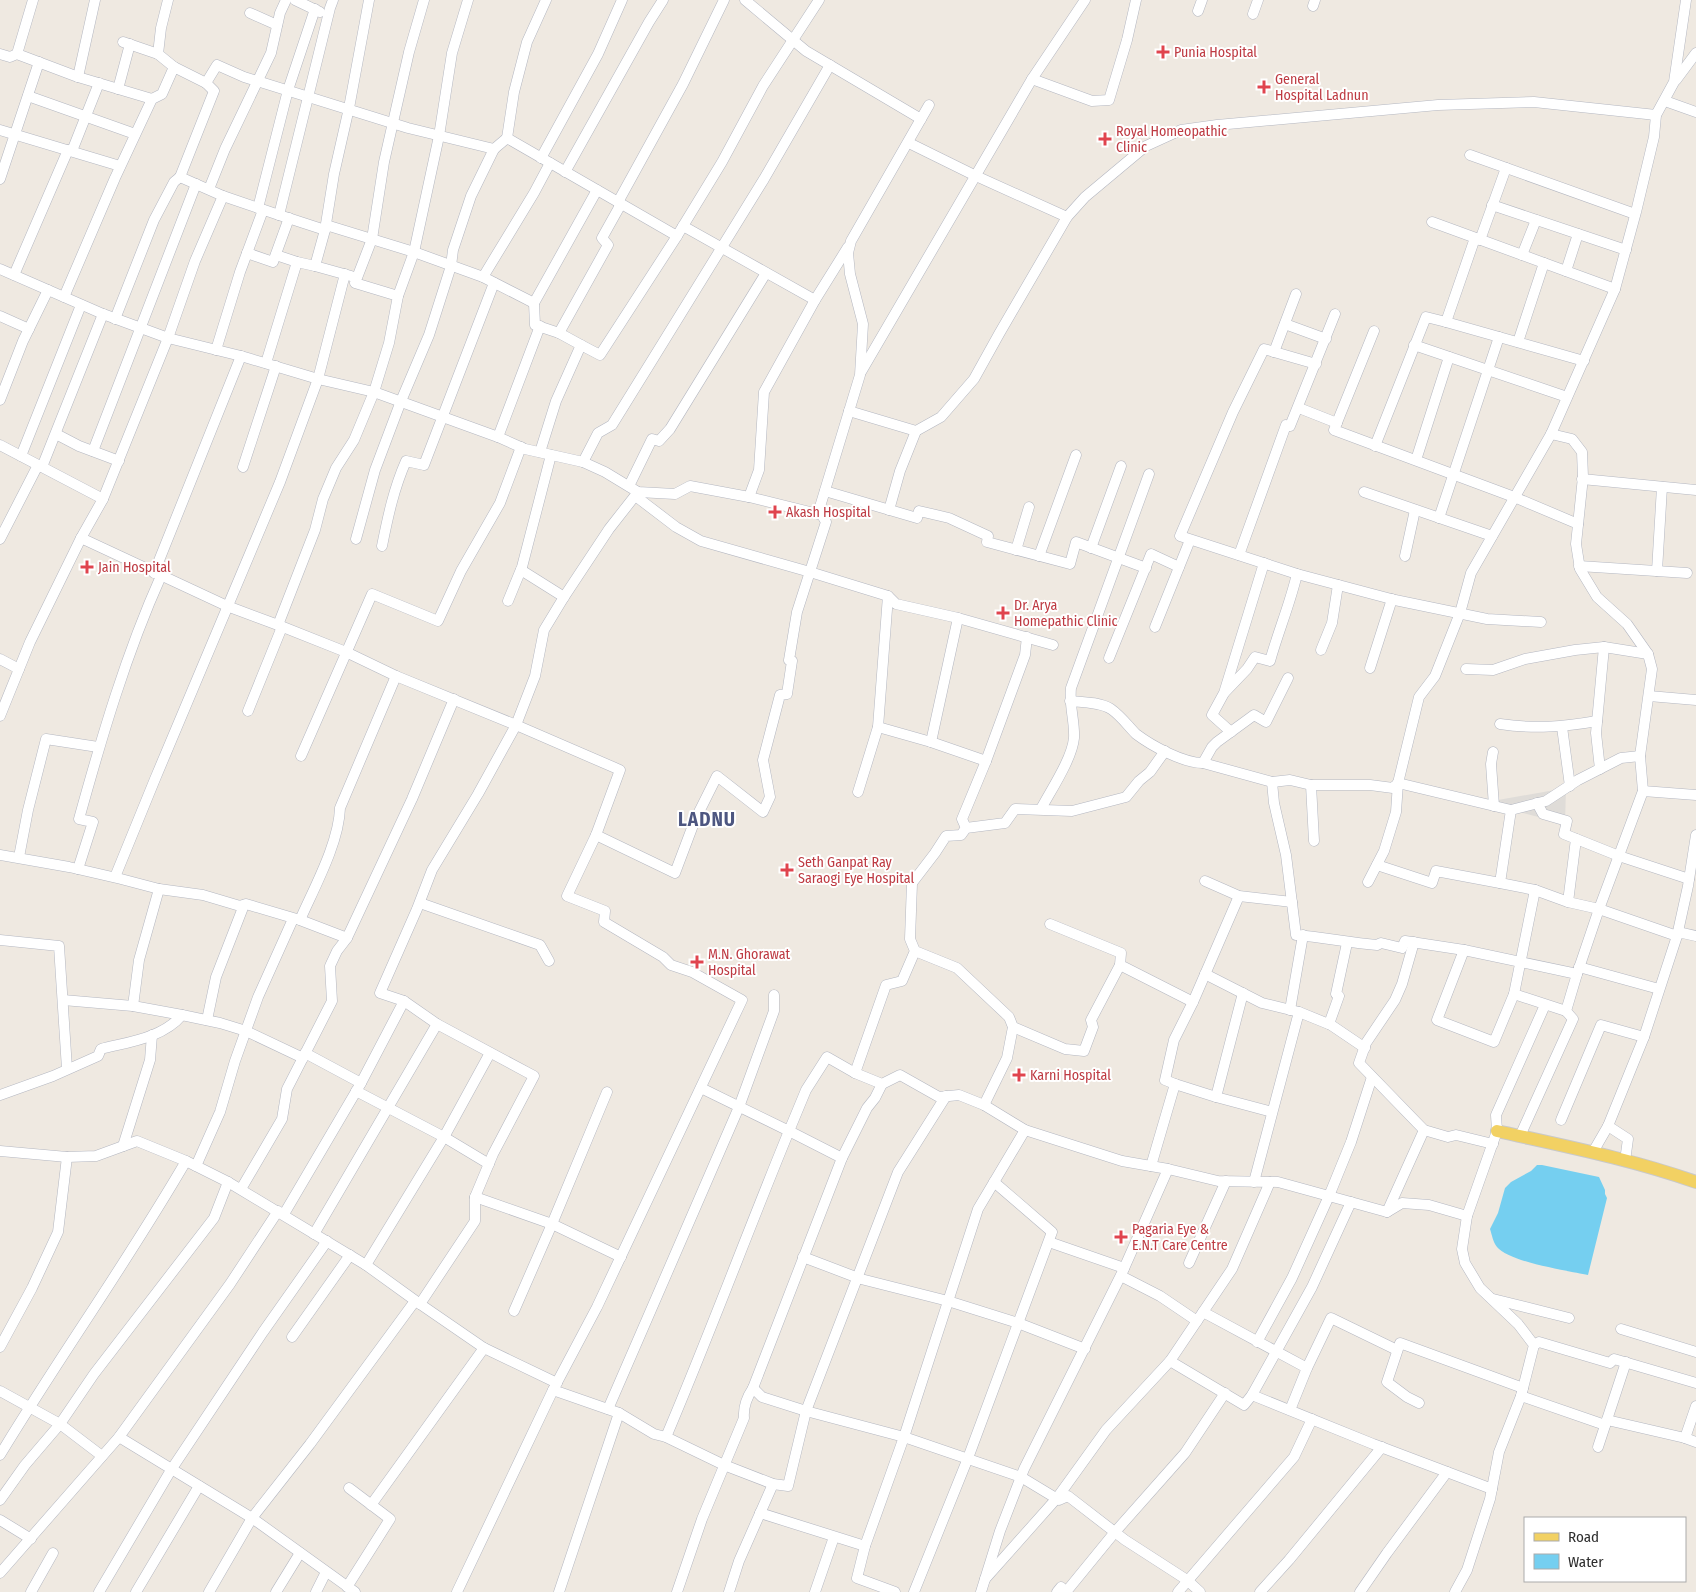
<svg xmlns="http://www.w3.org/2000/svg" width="1696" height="1592" viewBox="0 0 1696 1592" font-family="'Fira Sans Condensed',sans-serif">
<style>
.plaza{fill:#dfdcd8}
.water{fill:#75cff0}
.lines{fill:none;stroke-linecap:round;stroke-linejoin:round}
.minor-casing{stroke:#b4b7c1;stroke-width:11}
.major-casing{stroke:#c9c9c9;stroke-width:14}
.minor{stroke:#fff;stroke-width:10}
.major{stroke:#f2d163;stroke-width:12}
.health-dot{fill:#e0444e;stroke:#fff;stroke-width:2}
.labels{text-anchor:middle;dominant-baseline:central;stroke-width:4;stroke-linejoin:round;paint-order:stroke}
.health-label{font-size:14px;fill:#be3a42;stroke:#fff;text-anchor:start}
.district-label{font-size:19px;font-weight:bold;letter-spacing:1px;fill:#4d5680;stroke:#fff}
</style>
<rect width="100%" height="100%" fill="#efe9e1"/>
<polygon class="plaza" points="1566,788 1565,824 1497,806 1498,800"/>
<path class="water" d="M1537 1165H1542L1599 1177 1605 1190V1194L1607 1198 1588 1275C1568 1271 1509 1262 1497 1247 1493 1242 1492 1235 1490 1229L1498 1213 1505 1188 1511 1182 1531 1171Z"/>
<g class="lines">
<defs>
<g id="minor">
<polyline points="168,0 161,28 158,54 174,67"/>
<polyline points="295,0 320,12"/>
<polyline points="745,0 806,51 921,119"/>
<polyline points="1313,6 1315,0"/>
<polyline points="1198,11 1202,0"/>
<polyline points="250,13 277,25"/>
<polyline points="1253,14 1258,0"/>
<polyline points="123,42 158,54"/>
<polyline points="0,54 10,57 17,54 78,77 152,99"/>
<polyline points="17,54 33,0"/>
<polyline points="78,77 95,0"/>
<polyline points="1032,79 1092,101 1109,100 1127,40 1136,0"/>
<polyline points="1676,80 1696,53"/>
<polyline points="206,83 214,91 180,177 223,196"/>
<polyline points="118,89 130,44"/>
<polyline points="28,96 135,134"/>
<polyline points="1665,101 1696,112"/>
<polyline points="0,130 120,166"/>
<polyline points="507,138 514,92 527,42 546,0"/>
<polyline points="909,143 976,176 1067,217"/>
<polyline points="72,151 99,83"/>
<polyline points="1470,155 1635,214"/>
<polyline points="541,158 598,54 622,0"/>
<polyline points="565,172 649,22 663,0"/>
<polyline points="0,179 39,62"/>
<polyline points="209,189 225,149 271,53 280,13 286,0"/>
<polyline points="618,202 683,84 724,0"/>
<polyline points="1492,205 1626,250"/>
<polyline points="258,208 288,90 315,9"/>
<polyline points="1432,222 1615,289"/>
<polyline points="326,225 414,252 483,277 534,303"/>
<polyline points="683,226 722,162 763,86 819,0"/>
<polyline points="325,230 279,215 330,8 333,0"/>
<polyline points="1475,238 1446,322 1584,361"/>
<polyline points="1480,240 1506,168"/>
<polyline points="247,253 273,262 289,218"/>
<polyline points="276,255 297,262 315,266"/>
<polyline points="1522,255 1536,220"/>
<polyline points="0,269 103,314 168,338 241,356 318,379 374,392 498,437 525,449 583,462 605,472 638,492 675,494 690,486 749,497 822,515"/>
<polyline points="1566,271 1578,234"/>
<polyline points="14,275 68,150"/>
<polyline points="351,276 315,266 325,230 334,174 349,108 369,0"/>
<polyline points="483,277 534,193 550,163"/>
<polyline points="398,296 355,283 372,239 384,162 409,52 424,0"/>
<polyline points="64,297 115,178 152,99 162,94 174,67 206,83 217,65 244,77 408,128 494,149 507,138 677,236 683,226 815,300"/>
<polyline points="0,316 29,329"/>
<polyline points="115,319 154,220 174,182 180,177"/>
<polyline points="1285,324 1326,339"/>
<polyline points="1374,331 1334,430 1514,497 1578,524"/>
<polyline points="559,333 535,325 534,303 597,190"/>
<polyline points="1518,342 1544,263"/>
<polyline points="581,345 559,333 608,245 602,238 621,204"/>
<polyline points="1414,345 1567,397"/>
<polyline points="216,350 240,272 263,210"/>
<polyline points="1274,352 1296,294"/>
<polyline points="266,363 297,262"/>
<polyline points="1316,364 1264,349 1233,412 1180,536 1297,574 1395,600 1487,619 1541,622"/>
<polyline points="861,372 1032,79 1085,0"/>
<polyline points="0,400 23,341 48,290"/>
<polyline points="1299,408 1337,423"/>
<polyline points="849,411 916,431 941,417 974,379 999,334 1067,217 1085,197 1146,146 1181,130 1217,125 1438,105 1534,102 1656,115"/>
<polyline points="56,434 79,446 119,461"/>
<polyline points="498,437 540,326"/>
<polyline points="0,445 103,499 81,538"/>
<polyline points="1375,446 1426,317 1446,322"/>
<polyline points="93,451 196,184"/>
<polyline points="540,452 556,401 581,345 600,355 677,236"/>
<polyline points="21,456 81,305"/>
<polyline points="1416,460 1449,357"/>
<polyline points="583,462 598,433 612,425 651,362 764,179 830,65"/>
<polyline points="42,467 103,314"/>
<polyline points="243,467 276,366"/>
<polyline points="1582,479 1696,490"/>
<polyline points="629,486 652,439 659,441 670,429 766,273"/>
<polyline points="825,491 917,518 919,511 949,518 988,536 987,542 1070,564 1076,542 1146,568"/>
<polyline points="1364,492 1492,536"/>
<polyline points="636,495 638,498 676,527 701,541 810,572 888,596 896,604 958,618 1053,645"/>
<polyline points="749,497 759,470 764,392 815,300 848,247"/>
<polyline points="103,499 168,338 195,261 223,196 279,215"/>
<polyline points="889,510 900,471 916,431"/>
<polyline points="1439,518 1499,337"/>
<polyline points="0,539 38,465"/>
<polyline points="356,539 375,470 401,401 429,335 451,266 453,250 471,196 494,149"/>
<path d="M382 546C388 516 394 488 406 461L424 465 494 283"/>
<polyline points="1091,548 1121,466"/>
<polyline points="1016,550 1029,507"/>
<polyline points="1239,555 1286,425 1290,426 1335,314"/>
<polyline points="1039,556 1076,455"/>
<polyline points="1405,556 1415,510"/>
<polyline points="1579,566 1687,573"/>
<polyline points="521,570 564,597"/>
<polyline points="1657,571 1662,487"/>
<polyline points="154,573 241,356"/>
<polyline points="508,601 522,567 551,455"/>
<polyline points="278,625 315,530 323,499 336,468 354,440 374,392 389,343 398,296 414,252 439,136 452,53 468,0"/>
<polyline points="1155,627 1190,540"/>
<polyline points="1321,650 1332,623 1338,585"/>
<polyline points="1109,658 1151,554 1179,567"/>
<polyline points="0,659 19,669"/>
<polyline points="1370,668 1392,599"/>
<polyline points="1466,669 1493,670 1525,659 1575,650 1604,647 1648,654"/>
<polyline points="396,676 516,725 535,676 544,630 564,597 609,529 638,492"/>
<path d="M1225 692 1247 669 1255 657 1270 661C1278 632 1290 604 1297 574"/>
<polyline points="1649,696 1696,700"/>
<path d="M1070 701C1082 702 1100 702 1111 709 1121 716 1128 726 1136 734 1152 746 1183 763 1203 763L1272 782 1290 780 1311 785H1370L1393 788 1398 783"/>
<polyline points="248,711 282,627"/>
<path d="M0 716 30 642 81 538 227 606 278 625 346 652 396 676 340 808C339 843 314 888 300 920"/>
<path d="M1500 724C1534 729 1563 727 1597 721"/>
<polyline points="878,727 931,742 986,761"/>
<polyline points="1562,727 1570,786"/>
<polyline points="1231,732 1212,715 1224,693 1264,563"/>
<polyline points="931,742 958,618"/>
<polyline points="1493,752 1491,764 1494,806"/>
<polyline points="301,756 372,594 438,621 461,571 500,503 521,447"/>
<polyline points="1203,763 1212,747 1217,742 1254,715 1266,722 1288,678"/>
<polyline points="1600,769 1596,733 1604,647"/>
<path d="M1272 782 1274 803 1286 855 1296 935C1323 937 1350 943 1377 945L1381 943 1402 948 1405 941 1464 950 1577 974"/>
<polyline points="1398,783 1511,810 1546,801 1578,780 1621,758 1640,756"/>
<polyline points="1311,785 1314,841"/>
<polyline points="1643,791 1696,795"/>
<polyline points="858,792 878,727 888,596"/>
<polyline points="1537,803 1543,814 1567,821 1564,834 1619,856 1689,879"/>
<path d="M1041 809C1051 790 1072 759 1074 738 1075 722 1069 706 1071 688L1149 474"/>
<polyline points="1511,810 1500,883 1535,890 1568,902 1599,909 1677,936"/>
<polyline points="966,828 962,819 986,761 1025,655 1027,637"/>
<polyline points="0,855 69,867 121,879 159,889 203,895 240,906 246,904 300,920 347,938 337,951 330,966 332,1001 287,1089 282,1119 241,1189"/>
<polyline points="19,857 28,810 46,739 98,747"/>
<polyline points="1377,865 1432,883 1436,871 1500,883"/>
<path d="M78 869 93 822 79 819C102 736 126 654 161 576"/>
<polyline points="115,877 155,779 280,482 318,379 345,274"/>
<polyline points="1205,881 1239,896 1292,902"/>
<polyline points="1368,882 1384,851 1396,812 1398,783 1419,697 1435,676 1460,613 1471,573 1551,434 1615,289 1636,212 1654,137 1656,115 1674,82 1686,0"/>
<polyline points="1535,890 1514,994 1566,1011"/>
<polyline points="1568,902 1576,839"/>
<polyline points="420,903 540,945 549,961"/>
<polyline points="1050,924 1121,953 1120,965 1193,1002"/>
<polyline points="1678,932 1696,936"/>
<polyline points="347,938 412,799 454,699"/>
<polyline points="0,940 59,946 67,1069"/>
<polyline points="1414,942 1402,984 1395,1000 1366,1043 1359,1063 1424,1130 1448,1137 1456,1135 1493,1144"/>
<polyline points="1464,950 1437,1020 1494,1042 1514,994"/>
<polyline points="915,951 957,968 1009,1017 1013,1027 1007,1058 984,1105"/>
<polyline points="1579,967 1659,989"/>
<polyline points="1205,974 1262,1003 1299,1012 1331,1025 1365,1048"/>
<polyline points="63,1000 133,1006 182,1015"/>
<polyline points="404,1001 437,1024 534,1076 493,1154 475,1197 475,1221 420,1304"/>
<polyline points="133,1006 139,960 159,889"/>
<polyline points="1290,1010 1303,935"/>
<polyline points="207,1020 216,977 244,905"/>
<polyline points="1329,1024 1339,996 1336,994 1347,943"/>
<polyline points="1013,1027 1065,1049 1084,1051 1093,1027 1091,1020 1120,965"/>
<polyline points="305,1053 361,1083"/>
<polyline points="855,1073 886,985 902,981 915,951 910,939 912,883 935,853 946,836 961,835 966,828 1005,823 1015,809 1072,811 1126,797 1139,781 1150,772 1165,751"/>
<polyline points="1175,1084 1216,1097 1272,1112"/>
<polyline points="701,1088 789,1131 806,1090 827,1057 855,1073 882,1084 900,1075 939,1097 959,1095 984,1105 1025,1130 1122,1161 1168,1169 1218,1181 1278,1182 1387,1212 1402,1203 1429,1205 1467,1216"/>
<polyline points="356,1091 444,1137 489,1164"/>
<path d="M0 1095 53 1076 98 1056 101 1049C128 1042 163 1038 182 1015L220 1023 246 1031 303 1058"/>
<polyline points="1216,1097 1243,993"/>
<polyline points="1561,1120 1601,1025 1644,1037"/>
<polyline points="1608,1126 1628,1139 1625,1161"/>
<polyline points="1520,1136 1573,1019 1566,1011 1577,974 1599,909 1643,791 1640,756 1652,669 1648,654 1627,624 1597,597 1580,569 1576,544 1583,477 1582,452 1572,439 1551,434"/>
<polyline points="123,1146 150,1060 152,1035"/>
<polyline points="0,1151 67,1157 96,1156 137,1141 186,1161 228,1182 366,1265 420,1304 484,1348 557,1383"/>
<polyline points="1593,1152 1608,1126 1644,1037 1677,936 1688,886 1696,835"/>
<polyline points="842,1158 867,1108 875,1098 882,1084"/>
<polyline points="196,1166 220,1112 235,1061 258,997 293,919"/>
<polyline points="1151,1166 1175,1084 1165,1080 1174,1040 1193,1002 1239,896"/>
<polyline points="1254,1182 1299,1012"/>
<polyline points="475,1197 552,1224 621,1257"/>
<polyline points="1387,1212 1424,1130"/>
<polyline points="284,1214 361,1083 404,1001 380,993 417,909 432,870 478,794 516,725 620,770 596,835"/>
<polyline points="314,1234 437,1024"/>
<polyline points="1049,1242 1124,1268"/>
<polyline points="803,1257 861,1279 948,1301 1018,1323 1085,1349"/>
<polyline points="1189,1263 1226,1181"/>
<polyline points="366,1265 444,1137 490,1053"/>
<polyline points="1121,1276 1160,1296 1197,1321"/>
<polyline points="1493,1299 1569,1318"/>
<polyline points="514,1311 552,1224 607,1092"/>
<polyline points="1203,1312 1307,1368"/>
<polyline points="1621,1329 1696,1352"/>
<polyline points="292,1337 350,1255"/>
<polyline points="1257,1342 1292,1278 1329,1196 1351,1142 1372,1077"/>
<polyline points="1534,1345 1539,1342 1610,1363 1614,1359 1696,1383"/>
<polyline points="0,1347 32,1288 58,1232 67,1157"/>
<polyline points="1170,1361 1244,1405 1252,1395 1312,1287 1351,1202"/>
<polyline points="753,1388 762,1397 806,1411 904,1437 1021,1477 1059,1500 1068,1496 1125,1540 1187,1580 1200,1592"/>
<polyline points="553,1390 619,1413 654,1434 666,1437 724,1465 773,1484 788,1486 806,1411 898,1172 946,1096"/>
<polyline points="0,1391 60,1424 102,1456"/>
<polyline points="1252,1395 1373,1444 1492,1489"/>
<polyline points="1521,1396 1605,1425"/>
<polyline points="1419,1403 1407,1397 1387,1382 1400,1343 1523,1388"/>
<polyline points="608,1409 739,1107 774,1011 774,995"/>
<polyline points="1290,1410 1307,1368 1331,1318 1397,1350"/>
<polyline points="1607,1420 1685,1438 1696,1442"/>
<polyline points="119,1437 252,1518 355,1592"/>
<path d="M666 1437C709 1336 747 1233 789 1131L842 1158 753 1388C747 1397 743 1407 744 1418L702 1519 677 1592"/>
<polyline points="1685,1438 1696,1406"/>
<polyline points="1598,1447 1626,1362"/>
<path d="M0 1455C60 1356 128 1261 186 1161"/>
<polyline points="0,1500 25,1465 60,1424 94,1374 214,1218 228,1182"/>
<polyline points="371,1505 484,1348"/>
<polyline points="760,1513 865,1546 857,1578 895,1592"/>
<polyline points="0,1520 31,1539"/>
<polyline points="865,1546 904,1437 978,1209 1025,1130"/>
<polyline points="0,1573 119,1437 230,1284 278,1211"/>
<polyline points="985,1579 1057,1498 1106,1430 1170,1361 1232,1269 1270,1182"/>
<polyline points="347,1587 390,1519 349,1488"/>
<polyline points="31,1592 53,1553"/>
<polyline points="99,1592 171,1470 263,1332 327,1241"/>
<polyline points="136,1592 199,1486"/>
<polyline points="209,1592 252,1518 310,1444 415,1301"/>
<polyline points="276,1592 300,1553"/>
<polyline points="316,1592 326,1572"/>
<polyline points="457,1592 553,1390 597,1307 742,1000 692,972 671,965 663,957 604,922 605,911 567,896 596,835 675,873 695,820 717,776 763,812 770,797 763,760 780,695 787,694 792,661 789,660 797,612 826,522 819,510 860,375 863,324 850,274 848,253 851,241 929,105"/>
<polyline points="559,1592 619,1413"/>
<polyline points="729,1592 739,1561 773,1484"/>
<polyline points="815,1592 834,1537"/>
<polyline points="914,1592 968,1458 1052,1232 994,1182"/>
<polyline points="981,1592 1000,1531 1024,1469 1122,1273 1168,1169"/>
<polyline points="1057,1592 1061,1587 1066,1592 1115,1532 1185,1453 1225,1393"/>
<polyline points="1178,1592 1294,1457 1312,1419"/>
<polyline points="1260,1592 1289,1560 1382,1447"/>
<polyline points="1360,1592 1387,1553 1447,1472"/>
<polyline points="1455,1592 1467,1570 1490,1499 1499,1452 1521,1396 1534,1345 1518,1324 1480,1288 1465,1263 1462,1249 1467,1216 1497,1131 1496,1115 1545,1005"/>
</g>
<path id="major" d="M1497 1131C1564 1146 1631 1159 1696 1182"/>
</defs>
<use href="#minor" class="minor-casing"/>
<use href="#major" class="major-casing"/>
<use href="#minor" class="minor"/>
<use href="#major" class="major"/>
</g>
<g class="health-dot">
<path d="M1160.5 44.5h5v5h5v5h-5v5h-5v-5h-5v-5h5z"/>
<path d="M1261.5 79.5h5v5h5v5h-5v5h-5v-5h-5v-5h5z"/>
<path d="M1102.5 131.5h5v5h5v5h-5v5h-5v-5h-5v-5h5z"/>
<path d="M772.5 504.5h5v5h5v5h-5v5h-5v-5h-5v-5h5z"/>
<path d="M84.5 559.5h5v5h5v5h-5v5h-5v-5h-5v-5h5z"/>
<path d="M1000.5 605.5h5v5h5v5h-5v5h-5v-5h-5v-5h5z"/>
<path d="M784.5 862.5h5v5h5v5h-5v5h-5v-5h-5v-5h5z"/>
<path d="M694.5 954.5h5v5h5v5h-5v5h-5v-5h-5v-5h5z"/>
<path d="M1016.5 1067.5h5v5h5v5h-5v5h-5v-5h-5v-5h5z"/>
<path d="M1118.5 1229.5h5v5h5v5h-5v5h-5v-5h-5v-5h5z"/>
</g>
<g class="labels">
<g class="health-label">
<text x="1174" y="52">Punia Hospital</text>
<text x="1275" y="79">General<tspan x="1275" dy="16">Hospital Ladnun</tspan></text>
<text x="1116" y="131">Royal Homeopathic<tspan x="1116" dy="16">Clinic</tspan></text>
<text x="786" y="512">Akash Hospital</text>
<text x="98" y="567">Jain Hospital</text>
<text x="1014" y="605">Dr. Arya<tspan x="1014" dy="16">Homepathic Clinic</tspan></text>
<text x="798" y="862">Seth Ganpat Ray<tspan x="798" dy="16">Saraogi Eye Hospital</tspan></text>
<text x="708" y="954">M.N. Ghorawat<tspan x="708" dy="16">Hospital</tspan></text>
<text x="1030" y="1075">Karni Hospital</text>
<text x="1132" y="1229">Pagaria Eye &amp;<tspan x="1132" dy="16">E.N.T Care Centre</tspan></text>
</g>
<g class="district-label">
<text x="707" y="819">LADNU</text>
</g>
</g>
<rect x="1524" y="1517" width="162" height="65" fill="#ffffff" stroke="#ababab"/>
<rect x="1534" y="1533" width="25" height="8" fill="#f2d163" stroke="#ababab"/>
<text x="1568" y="1542" font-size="15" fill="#2e2e2e">Road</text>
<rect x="1534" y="1554" width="25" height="15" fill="#75cff0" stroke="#ababab"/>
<text x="1568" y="1567" font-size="15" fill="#2e2e2e">Water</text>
</svg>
